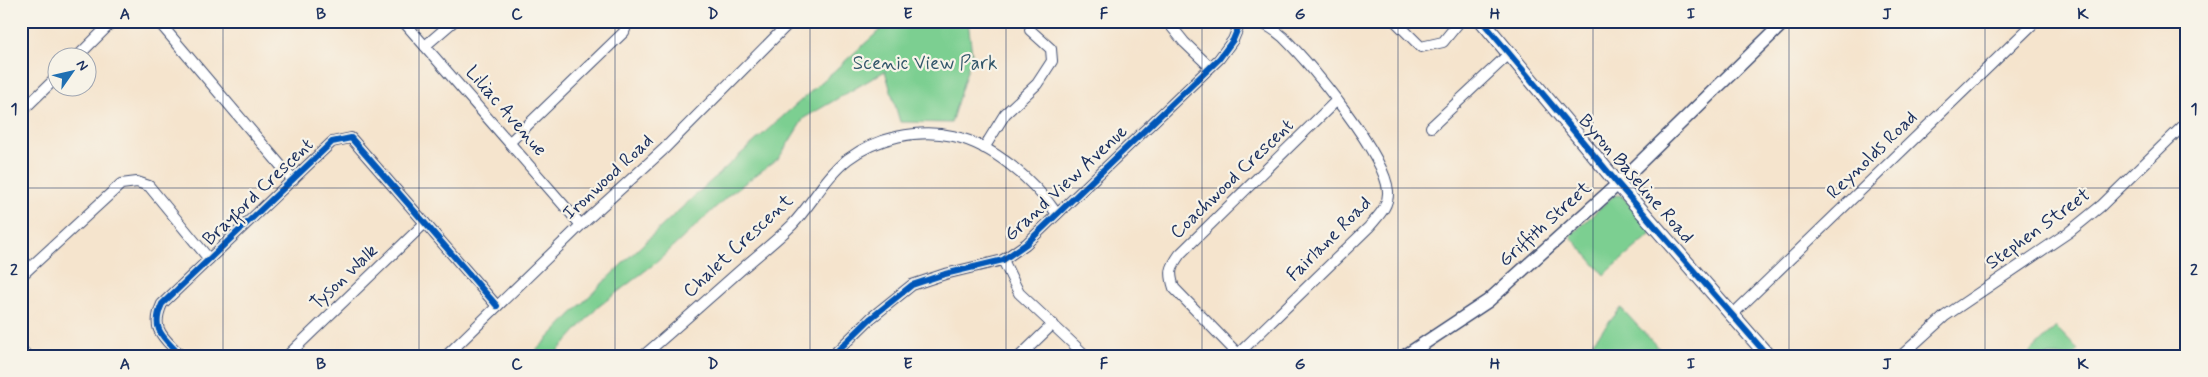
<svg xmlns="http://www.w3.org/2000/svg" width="2208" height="377" viewBox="0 0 2208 377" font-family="Mynerve,sans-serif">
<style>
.green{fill:#7ccf91;stroke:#4c7f78}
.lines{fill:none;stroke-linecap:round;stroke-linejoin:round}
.minor-casing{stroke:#3c4a6f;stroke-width:12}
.tertiary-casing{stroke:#3c4a6f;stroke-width:15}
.secondary-casing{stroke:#3c4a6f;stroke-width:16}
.minor{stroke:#fff;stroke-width:10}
.tertiary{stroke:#fff;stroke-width:12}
.secondary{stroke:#fff;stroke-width:14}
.cycleway-casing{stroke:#f7f3e8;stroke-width:9}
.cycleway{stroke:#0057b8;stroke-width:6}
.grid{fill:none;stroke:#1b2f5e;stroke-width:1;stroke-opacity:0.55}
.labels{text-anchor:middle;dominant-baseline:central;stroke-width:4.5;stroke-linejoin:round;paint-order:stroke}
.park-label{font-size:19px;fill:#33576b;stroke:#f7f3e8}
.street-label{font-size:19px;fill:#1b2f5e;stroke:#f7f3e8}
.neatline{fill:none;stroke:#1b2f5e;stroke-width:2}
.grid-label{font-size:16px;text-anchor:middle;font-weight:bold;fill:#1b2f5e}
</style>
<rect width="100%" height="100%" fill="#f7f3e8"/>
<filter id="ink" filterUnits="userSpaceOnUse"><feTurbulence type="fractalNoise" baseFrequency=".02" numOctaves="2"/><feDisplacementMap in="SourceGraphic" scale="10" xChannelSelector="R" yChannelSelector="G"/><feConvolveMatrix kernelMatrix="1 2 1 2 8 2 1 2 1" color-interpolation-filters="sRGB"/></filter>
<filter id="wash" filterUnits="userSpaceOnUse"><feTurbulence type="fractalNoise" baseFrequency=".0096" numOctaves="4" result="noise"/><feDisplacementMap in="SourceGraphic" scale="20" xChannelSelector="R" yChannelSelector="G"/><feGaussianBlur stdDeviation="1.12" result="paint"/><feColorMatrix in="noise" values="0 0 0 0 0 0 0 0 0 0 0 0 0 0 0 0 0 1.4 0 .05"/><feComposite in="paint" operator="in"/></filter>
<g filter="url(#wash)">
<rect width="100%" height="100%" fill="#f5e4cd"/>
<g class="green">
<path d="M881 21H968L972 54 951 123 900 122 885 71 804 118 779 158 730 194 658 261 598 307 553 356H531C640 240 760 137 879 31Z"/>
<polygon points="1618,195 1622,196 1652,231 1649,236 1604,275 1570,236 1613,196"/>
<polygon points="1621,308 1666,356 1581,356"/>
<polygon points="2056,327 2078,350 2072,356 2026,356"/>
</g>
</g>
<g filter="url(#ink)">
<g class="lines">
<defs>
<g id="minor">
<polyline points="158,21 293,180"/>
<polyline points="403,21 581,225"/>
<polyline points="1167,21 1184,42 1210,67"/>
<polyline points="1395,21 1421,47 1443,42 1460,21"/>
<polyline points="425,46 454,21"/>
<polyline points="76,58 113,21"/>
<polyline points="21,112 58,76"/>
<polyline points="1431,127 1510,53"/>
<polyline points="510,142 624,32 628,21"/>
<polyline points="984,148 1005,114 1037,84 1052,61 1051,49 1030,30"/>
<polyline points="1003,260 1019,293 1086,356"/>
<polyline points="21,276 121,184 137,182 149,186 209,259"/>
<polyline points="1733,314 2036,21"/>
<polyline points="21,349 27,356"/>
<path d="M1238 354 1174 288C1169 272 1170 268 1180 254L1336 101"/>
<path d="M181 356C164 337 150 331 162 304L332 142 351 138 497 306"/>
<polyline points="287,356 425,223"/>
<polyline points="446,356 581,225 663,150 791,21"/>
<path d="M643 356C677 327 710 297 743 268 759 254 777 240 792 225 812 204 825 177 848 159 876 138 918 128 953 136 994 145 1034 181 1057 214"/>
<polyline points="832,356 871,318 912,285 945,274 1003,260 1026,244 1219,59 1233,40 1241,21"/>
<polyline points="1020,356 1053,324"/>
<path d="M1236 356 1369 227C1378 216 1389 207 1388 191 1385 154 1311 65 1283 37 1275 30 1267 25 1257 21"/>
<polyline points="1901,356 1945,316 2069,232 2101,206 2187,122"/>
</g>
<polyline id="tertiary" points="1405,356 1488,301 1618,184 1785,21"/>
<polyline id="secondary" points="1482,21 1618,184 1768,356"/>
</defs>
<use href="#minor" class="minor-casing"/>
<use href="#tertiary" class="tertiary-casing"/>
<use href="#secondary" class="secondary-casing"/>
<use href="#minor" class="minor"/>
<use href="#tertiary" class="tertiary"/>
<use href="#secondary" class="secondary"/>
<defs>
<g id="cycleway">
<polyline points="1482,21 1618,184 1768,356"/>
<path d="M181 356C164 337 150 331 162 304L332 142 351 138 497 306"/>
<polyline points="832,356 871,318 912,285 945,274 1003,260 1026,244 1219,59 1233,40 1241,21"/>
</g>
</defs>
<use href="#cycleway" class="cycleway-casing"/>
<use href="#cycleway" class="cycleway"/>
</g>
</g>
<path class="grid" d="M223 21V356M419 21V356M615 21V356M810 21V356M1006 21V356M1202 21V356M1398 21V356M1593 21V356M1789 21V356M1985 21V356M21 188H2187"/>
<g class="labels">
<g class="park-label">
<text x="925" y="63">Scenic View Park</text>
</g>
<g class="street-label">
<text transform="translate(506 111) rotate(49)">Liliac Avenue</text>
<text transform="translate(1872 155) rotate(-44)">Reynolds Road</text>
<text transform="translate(608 177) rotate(-43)">Ironwood Road</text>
<text transform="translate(1232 179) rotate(-44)">Coachwood Crescent</text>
<text transform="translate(1636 179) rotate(49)">Byron Baseline Road</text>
<text transform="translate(1066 183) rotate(-43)">Grand View Avenue</text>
<text transform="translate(258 192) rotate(-44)">Brayford Crescent</text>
<text transform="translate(1545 224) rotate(-42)">Griffith Street</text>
<text transform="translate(2038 229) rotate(-36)">Stephen Street</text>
<text transform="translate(1329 239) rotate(-45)">Fairlane Road</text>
<text transform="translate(738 246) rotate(-43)">Chalet Crescent</text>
<text transform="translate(344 277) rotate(-44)">Tyson Walk</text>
</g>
</g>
<rect width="2208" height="377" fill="none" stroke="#f7f3e8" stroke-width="55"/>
<g transform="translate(72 72) rotate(56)"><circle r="24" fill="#f7f3e8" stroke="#9fa5b1"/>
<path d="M0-4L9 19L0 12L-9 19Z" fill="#1f6fb2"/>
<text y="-8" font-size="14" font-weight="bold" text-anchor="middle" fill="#1b2f5e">N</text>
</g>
<rect x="28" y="28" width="2152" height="322" class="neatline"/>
<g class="grid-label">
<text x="125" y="19">A</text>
<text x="321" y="19">B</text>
<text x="517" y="19">C</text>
<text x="713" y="19">D</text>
<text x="908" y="19">E</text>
<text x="1104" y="19">F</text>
<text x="1300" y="19">G</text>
<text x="1495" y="19">H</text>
<text x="1691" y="19">I</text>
<text x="1887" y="19">J</text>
<text x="2083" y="19">K</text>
<text x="14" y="114">1</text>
<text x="2194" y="114">1</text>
<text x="14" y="275">2</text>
<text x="2194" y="275">2</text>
<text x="125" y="369">A</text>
<text x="321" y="369">B</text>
<text x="517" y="369">C</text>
<text x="713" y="369">D</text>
<text x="908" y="369">E</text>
<text x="1104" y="369">F</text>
<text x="1300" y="369">G</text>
<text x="1495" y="369">H</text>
<text x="1691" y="369">I</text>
<text x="1887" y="369">J</text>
<text x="2083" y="369">K</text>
</g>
</svg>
